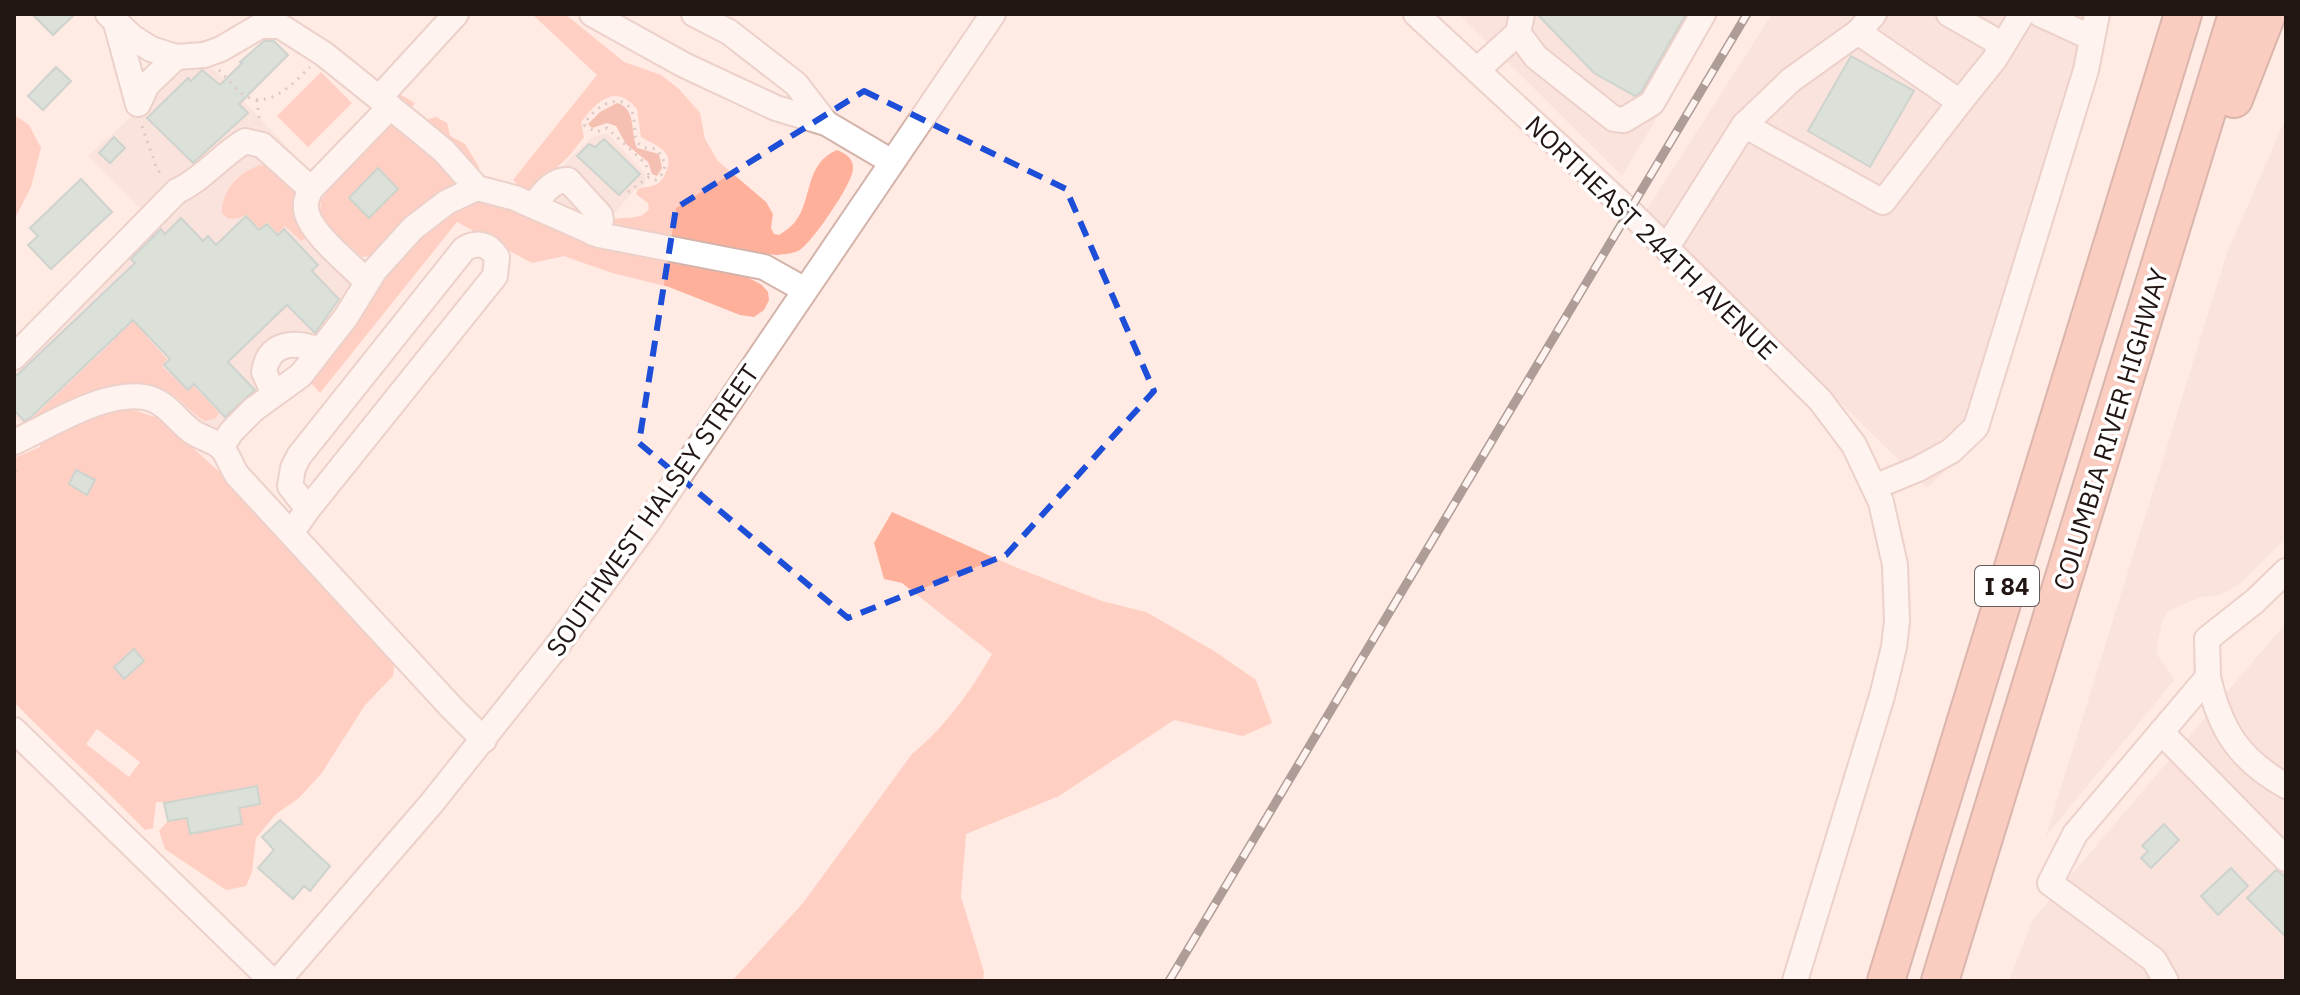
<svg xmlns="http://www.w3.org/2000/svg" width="2300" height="995" viewBox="0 0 2300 995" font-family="'IBM Plex Sans',sans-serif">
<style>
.built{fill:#f6dbd4}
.green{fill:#feb09b;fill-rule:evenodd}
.water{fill:#e98c74}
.building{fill:#afd4cd;stroke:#94b8b1;stroke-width:2}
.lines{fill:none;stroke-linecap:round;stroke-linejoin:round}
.minor-casing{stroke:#d4b3aa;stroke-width:28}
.highway-casing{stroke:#ac7769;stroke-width:40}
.path{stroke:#b5a39e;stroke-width:3;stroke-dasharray:2 6;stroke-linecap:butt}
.minor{stroke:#fff;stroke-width:24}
.highway{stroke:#f6ab97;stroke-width:36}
.rail-casing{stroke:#4c3e3a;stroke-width:9}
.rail{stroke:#fff;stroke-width:6;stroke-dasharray:18;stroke-linecap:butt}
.marked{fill:none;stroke:#1d4ed8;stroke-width:6;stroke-dasharray:16 10;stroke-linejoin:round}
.labels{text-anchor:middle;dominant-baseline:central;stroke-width:7;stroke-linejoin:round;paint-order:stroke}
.shield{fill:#fff;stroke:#645c5a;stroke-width:2}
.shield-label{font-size:24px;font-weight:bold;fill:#221613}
.street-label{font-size:26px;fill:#221613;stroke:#fff}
</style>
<rect width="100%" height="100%" fill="#ffeae4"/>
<g class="built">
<polygon points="1459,14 1719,14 1622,176"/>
<polygon points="1772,14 2096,14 1985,433 1927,488 1646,211"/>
<polygon points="204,63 213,68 295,156 302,168 303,192 361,283 318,339 281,339 259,393 216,434 204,428 167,394 28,432 14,417 14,369 114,273 110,269 156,224 88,156 130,118 163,74 182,65"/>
<polygon points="2286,118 2286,538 2240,584 2220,595 2201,597 2168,611 2162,621 2156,653 2174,680 2046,836 2227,253"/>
<polygon points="607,133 645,174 645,183 634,191 599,230 528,200 592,137"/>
<polygon points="2286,623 2286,981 2009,981 2032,921"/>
</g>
<g class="green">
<path d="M532 14H565L624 62 661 75 679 89 700 113 705 139 718 161 766 202 773 214 771 228 774 234 779 235C785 231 791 227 795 222 813 199 804 164 837 150 846 154 853 158 853 168 854 182 813 241 801 249 794 254 785 254 776 255L610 230 609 221C623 214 639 223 649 209L648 203 636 194 638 189C644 187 652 187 657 184 661 182 664 177 665 174 677 151 656 146 641 137L637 109C615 83 598 101 581 122L584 137 570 155 533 190 525 191 513 180 597 75Z"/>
<polygon points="321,72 352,103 308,147 277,116"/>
<polygon points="401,95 415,103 407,114 426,129 429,119 436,117 447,123 450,136 465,144 479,167 476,178 375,256 362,257 326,225 320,212 321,200 343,172 394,96"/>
<polygon points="14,115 29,125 41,148 31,187 14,220"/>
<path d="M267 164 300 192 307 237 301 241 285 226 278 233 267 222 260 229 246 215C237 219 228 222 222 213 221 189 243 167 267 164Z"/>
<polygon points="492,201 586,242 646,253 702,269 736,271 762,285 768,292 769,300 764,310 754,317 740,315 669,287 612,273 564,256 532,263 457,222 320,393 311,383 349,332 381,279 418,238 463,205"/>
<path d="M137 318 146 327 147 337 167 359 162 366 188 391 194 386 219 413 216 418 205 421C185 410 175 387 150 387L28 425 29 421 114 340 107 330 120 319 128 326Z"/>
<path d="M128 408 161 419 235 486 387 652 394 664 393 676 365 705 321 774 299 798 276 814 256 838 252 872 246 886 226 890 165 849 159 831 168 821 187 818 191 834 241 824 239 808 260 804 156 802 153 828 145 830C103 786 56 746 14 702V458L40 447V441L104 412ZM97 729 140 762 129 777 86 744Z"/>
<path d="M892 512 1015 567 1102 601 1146 612 1214 651 1256 680 1272 723 1243 736 1174 720 1059 796 966 834 961 897 984 972 983 981H732L803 903 912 754C946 726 970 692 992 654L902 583 884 579 874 543Z"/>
</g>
<path class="water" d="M617 103C637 109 630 132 637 148L659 154 662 168 657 176 652 174 648 162 626 144 616 126 607 123 592 128 588 124 600 112Z"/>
<g class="building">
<polygon points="32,14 75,14 53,35"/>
<polygon points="1537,14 1686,14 1641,92 1635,96 1594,73"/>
<polygon points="264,41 274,41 288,55 239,104 248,113 193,163 147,118 188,78 191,81 202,70 220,85 242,63 240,62"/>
<polygon points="1851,56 1914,91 1870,167 1808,131"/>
<polygon points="56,67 71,81 43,110 28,96"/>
<polygon points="114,137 125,148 110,163 99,153"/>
<polygon points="604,139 640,174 619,195 577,156 589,144 595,147"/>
<polygon points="378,168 398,189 369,218 349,198"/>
<polygon points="81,179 112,212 51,269 28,245 38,236 30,228"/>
<polygon points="246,216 259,230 267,224 278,235 284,229 318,265 312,271 339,299 315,333 287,305 228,362 255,390 225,417 194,384 188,390 164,365 170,359 133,320 31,417 24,421 14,410 14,378 135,263 131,259 161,229 165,234 181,218 203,241 208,236 216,245"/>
<polygon points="76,470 95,480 87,495 69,484"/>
<polygon points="134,649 144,661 124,679 114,667"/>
<polygon points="257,786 260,804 239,808 242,824 190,834 187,818 168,821 164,803"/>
<polygon points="280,820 330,866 310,891 304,886 293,899 258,868 274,850 262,837"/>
<polygon points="2164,824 2179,840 2151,868 2141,858 2148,851 2142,846"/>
<polygon points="2231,868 2248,886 2218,915 2201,896"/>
<polygon points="2276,870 2286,877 2286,937 2247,898"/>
</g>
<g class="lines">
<defs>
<g id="minor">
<polyline points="108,14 132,37 151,49 176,57 204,55 221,49 260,26 280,26 324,54 415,127 444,151 477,188 515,198 599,235 764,267 805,290"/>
<polyline points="592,14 684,65 776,108 826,123 892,162"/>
<polyline points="694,14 729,32 796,84 826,123"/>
<polyline points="1416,14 1628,210 1820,400 1854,445 1881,502 1895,565 1897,621 1894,647 1882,696 1795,981"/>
<polyline points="1949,14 2003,45"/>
<polyline points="2040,14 2092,38"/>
<polyline points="116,23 138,104 147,85 176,57"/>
<polyline points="1518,33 1536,57 1614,119 1624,120 1652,103 1703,14"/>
<polyline points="1477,70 1518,33 1522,14"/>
<polyline points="379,98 456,14"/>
<polyline points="1960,102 1994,60 2022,14"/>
<polyline points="1744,125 1791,80 1858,32"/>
<path d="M533 206C543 194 551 180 568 180L600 215 601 220 593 233"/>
<polyline points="1667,247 1744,125 1883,202 1960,102 1858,32 1874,14"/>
<path d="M367 282C351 265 313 235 307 214 304 204 307 197 311 189L390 107"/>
<path d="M14 357 177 191C203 179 220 156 245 141L262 145 311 189"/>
<path d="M274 394 264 372C269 341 295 341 319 350"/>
<path d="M14 442C50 426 112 385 152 399 168 405 177 420 190 430 199 438 214 440 222 448 228 456 232 467 237 475L452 708 484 740"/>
<polyline points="221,447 232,431 254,409 301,375 346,317 375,270 413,228 447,202 477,188"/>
<polyline points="1874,487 1918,469 1951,451 1976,427 2086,70 2097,14"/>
<path d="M292 532 308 509 290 486 293 468 299 456 464 249C477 241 489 244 497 257L495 276 308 509"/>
<path d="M2208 677C2220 729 2238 759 2286 786"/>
<polyline points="14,730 272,981"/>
<polyline points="2161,732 2286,859"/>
<polyline points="278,981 431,804 557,646 648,522 993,14"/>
<polyline points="2166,981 2154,960 2050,883 2075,834 2208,677 2207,639 2255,601 2286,571"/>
</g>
<g id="highway">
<polyline points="2234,99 2267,14"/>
<polyline points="1886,981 2183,14"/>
<polyline points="1940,981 2237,14"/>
</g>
</defs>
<use href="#minor" class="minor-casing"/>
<use href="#highway" class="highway-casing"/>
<g class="path">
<path d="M219 70C228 79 237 92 248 97 271 108 295 82 310 67"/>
<polyline points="257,100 260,124"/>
<polyline points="142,126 157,169 164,177"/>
<path d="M628 192 649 177 656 180 664 172 665 163 658 150C652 147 645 150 640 145 631 137 638 119 630 108 617 91 591 110 584 125L596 132 607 128 646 164 649 177"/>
<polyline points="14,480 16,470 14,464"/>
</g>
<use href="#minor" class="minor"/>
<use href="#highway" class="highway"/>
<defs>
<polyline id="rail" points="1169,981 1747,14"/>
</defs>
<use href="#rail" class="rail-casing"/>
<use href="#rail" class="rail"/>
</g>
<path d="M0 0H2300V995H0ZM864 91 1066 189 1154 391 1006 555 848 618 639 443 676 208Z" fill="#ffeae4" fill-opacity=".55" fill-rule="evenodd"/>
<path class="marked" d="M864 91 1066 189 1154 391 1006 555 848 618 639 443 676 208Z"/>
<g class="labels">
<rect class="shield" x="1975" y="566" width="64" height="40" rx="6"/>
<g class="shield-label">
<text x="2007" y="586">I 84</text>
</g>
<g class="street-label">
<text transform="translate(1652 237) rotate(44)">NORTHEAST 244TH AVENUE</text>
<text transform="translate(2110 429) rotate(-73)">COLUMBIA RIVER HIGHWAY</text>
<text transform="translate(652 510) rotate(-55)">SOUTHWEST HALSEY STREET</text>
</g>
</g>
<rect width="2300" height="995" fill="none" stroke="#221613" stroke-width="32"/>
</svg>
